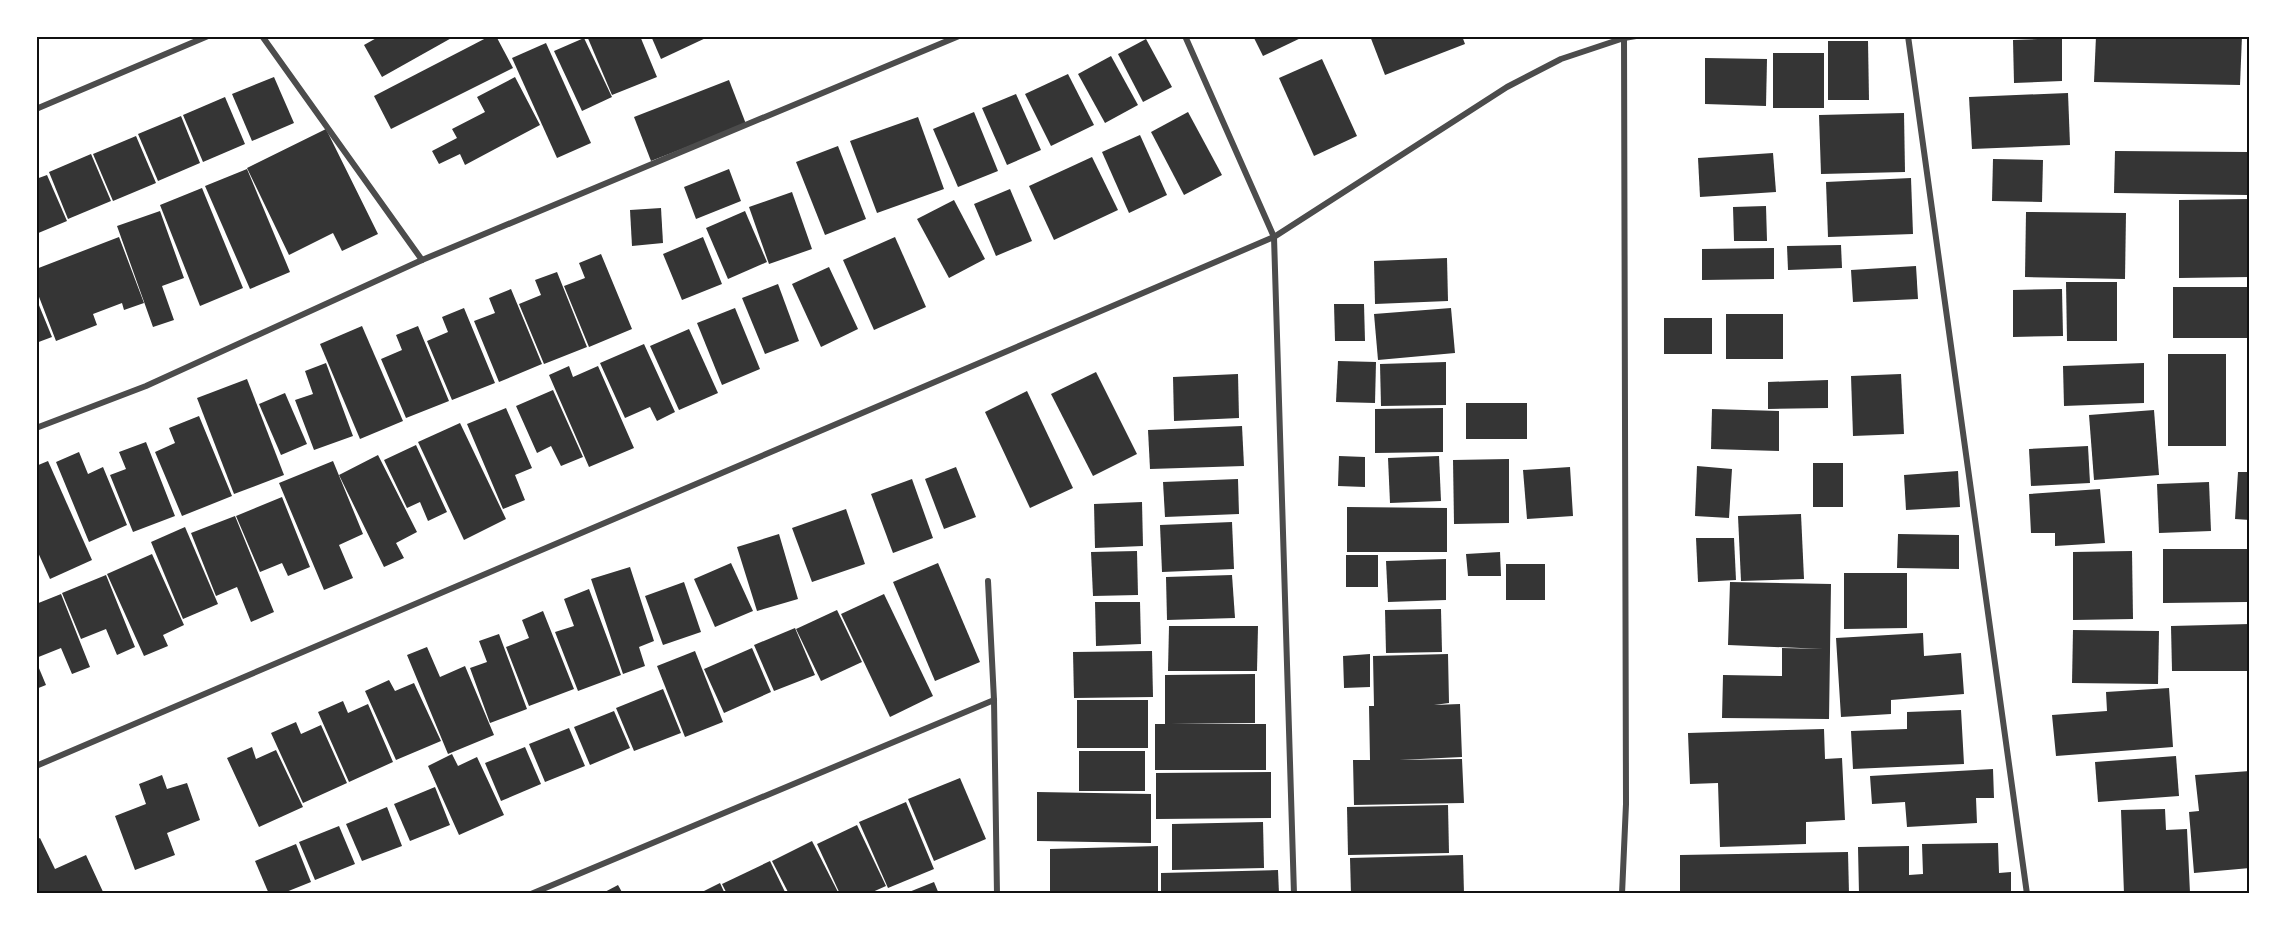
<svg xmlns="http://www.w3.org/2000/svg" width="2286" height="930" viewBox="0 0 2286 930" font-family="Manrope,sans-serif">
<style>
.building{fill:#353535}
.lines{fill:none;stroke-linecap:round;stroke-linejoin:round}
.minor{stroke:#4c4c4c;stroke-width:6}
.neatline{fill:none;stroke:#111;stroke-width:2}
</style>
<rect width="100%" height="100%" fill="#fff"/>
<g class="building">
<polygon points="380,36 455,36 382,77 364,45"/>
<polygon points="490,36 496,36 513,68 391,129 374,96"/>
<polygon points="587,36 640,36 657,77 612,95"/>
<polygon points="651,36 710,36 661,59"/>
<polygon points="1253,36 1305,36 1263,56"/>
<polygon points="1370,36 1462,36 1465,44 1385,75"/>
<polygon points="2096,36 2242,36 2240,85 2094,82"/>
<polygon points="584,38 612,97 582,111 554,51"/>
<polygon points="2062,38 2062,81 2014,83 2013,40"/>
<polygon points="1146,39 1172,87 1143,102 1118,54"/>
<polygon points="1828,41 1868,41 1869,100 1828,100"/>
<polygon points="546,43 591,143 557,158 512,58"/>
<rect x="1773" y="53" width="51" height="55"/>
<polygon points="1111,56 1138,105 1105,123 1078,74"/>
<polygon points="1705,58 1767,59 1766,106 1705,104"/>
<polygon points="1322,59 1357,136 1314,156 1279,78"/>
<polygon points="1068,74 1094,125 1051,146 1025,94"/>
<polygon points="274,77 294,123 252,141 232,94"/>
<polygon points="515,77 540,125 465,165 460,154 439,164 432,151 457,138 452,129 485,112 477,97"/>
<polygon points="729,80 746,124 651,161 634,117"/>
<polygon points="2068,93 2070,145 1972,149 1969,97"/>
<polygon points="1016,94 1041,150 1007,165 982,108"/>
<polygon points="225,97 245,144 203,162 183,115"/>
<polygon points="974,112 998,171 958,187 933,129"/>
<polygon points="1188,112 1222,175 1184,195 1151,132"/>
<polygon points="1904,113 1905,172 1821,174 1819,115"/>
<polygon points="181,116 200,163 158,181 138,134"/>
<polygon points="918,117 944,189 877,213 850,141"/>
<polygon points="326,129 378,234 342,251 333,233 289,255 247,168"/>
<polygon points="1140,135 1167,195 1129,213 1102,152"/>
<polygon points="136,136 156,183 113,201 93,154"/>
<polygon points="838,146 866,219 825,235 796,162"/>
<polygon points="2115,151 2247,152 2247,195 2114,193"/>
<polygon points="1773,153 1776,192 1700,197 1698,158"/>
<polygon points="91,154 111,201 68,219 49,172"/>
<polygon points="1092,157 1118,210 1054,240 1029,186"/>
<polygon points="1993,159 2043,160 2042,202 1992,201"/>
<polygon points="247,169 290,272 250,289 205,186"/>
<polygon points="729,169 741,201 696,219 684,187"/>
<polygon points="47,175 67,221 36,234 36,179"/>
<polygon points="1911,178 1913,234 1828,237 1826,182"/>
<polygon points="202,188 243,288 200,306 160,205"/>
<polygon points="1010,189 1032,241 996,256 974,204"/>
<polygon points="792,192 812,249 769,264 749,207"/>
<polygon points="2250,199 2250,277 2179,278 2179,200"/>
<polygon points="954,200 985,259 949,278 917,219"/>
<polygon points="1766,206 1767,241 1734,241 1733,207"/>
<polygon points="661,208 663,243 632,246 630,210"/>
<polygon points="160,211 184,278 162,286 174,320 153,327 117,226"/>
<polygon points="745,211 767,262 728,279 706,228"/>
<polygon points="2026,212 2126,213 2125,279 2025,277"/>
<polygon points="119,237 144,303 124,310 122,303 93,314 97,325 56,341 36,289 36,269"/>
<polygon points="703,237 722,284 682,300 663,254"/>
<polygon points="895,237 926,307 874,330 843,260"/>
<polygon points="1841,245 1842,268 1788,270 1787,246"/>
<polygon points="1774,248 1774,279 1702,280 1702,249"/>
<polygon points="601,254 632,329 589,347 564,286 585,278 579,263"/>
<polygon points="1447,258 1448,301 1375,304 1374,261"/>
<polygon points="1916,266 1918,299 1853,302 1851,270"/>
<polygon points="829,267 858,329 821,347 792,284"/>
<polygon points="557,272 587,347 544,364 519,304 541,295 535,280"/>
<polygon points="2066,282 2117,282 2117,341 2067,341"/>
<polygon points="778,284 799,341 765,354 742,298"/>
<polygon points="2173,287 2249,287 2248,338 2173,338"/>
<polygon points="511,289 542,364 499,382 474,321 495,313 489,298"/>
<polygon points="2062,289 2063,336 2013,337 2013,290"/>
<polygon points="36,298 52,337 36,343"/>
<polygon points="1334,304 1364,304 1365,341 1335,341"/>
<polygon points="464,308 495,383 452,400 427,341 448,332 442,317"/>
<polygon points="735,308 760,369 722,385 697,323"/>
<polygon points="1451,308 1455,353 1378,360 1374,314"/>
<rect x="1726" y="314" width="57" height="45"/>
<rect x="1664" y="318" width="48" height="36"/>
<polygon points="362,326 403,421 360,439 320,344"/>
<polygon points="418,326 449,401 406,418 381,359 402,350 396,335"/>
<polygon points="689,329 718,393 679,410 650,346"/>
<polygon points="644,344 675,412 657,421 650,407 625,418 600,363"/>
<rect x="2168" y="354" width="58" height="92"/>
<polygon points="1338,361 1376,362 1375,403 1336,402"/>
<polygon points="1446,362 1446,405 1381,406 1380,364"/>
<polygon points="326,363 353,436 314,450 295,400 313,394 305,371"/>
<polygon points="2144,363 2144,403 2064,406 2063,366"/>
<polygon points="569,366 573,377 598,366 634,448 589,467 549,375"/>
<polygon points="1096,372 1137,454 1093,476 1051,394"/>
<polygon points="1238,374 1239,418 1174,421 1173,377"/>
<polygon points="1901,374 1904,434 1853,436 1851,376"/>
<polygon points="247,379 284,475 234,494 197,398"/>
<polygon points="1828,380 1828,408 1768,409 1768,382"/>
<polygon points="553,390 583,457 561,466 551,446 537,453 516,406"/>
<polygon points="1027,391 1073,488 1030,508 985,412"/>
<polygon points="285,393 307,444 281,455 259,404"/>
<rect x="1466" y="403" width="61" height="36"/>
<polygon points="506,408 532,468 515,475 525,500 503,509 467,424"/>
<polygon points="1443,408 1443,452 1375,453 1375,409"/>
<polygon points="1712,409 1779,411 1779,451 1711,449"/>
<polygon points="2154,410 2159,475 2094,480 2089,415"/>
<polygon points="199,416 232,496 182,516 155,452 175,443 169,428"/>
<polygon points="460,423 506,519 464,540 418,442"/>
<polygon points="1242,426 1244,466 1150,469 1148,430"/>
<polygon points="146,442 175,516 133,532 110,475 126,469 119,452"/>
<polygon points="416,445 447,512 428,521 420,502 407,508 384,460"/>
<polygon points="2088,446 2090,483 2031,486 2029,449"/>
<polygon points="79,452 88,474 103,467 127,525 89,542 56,462"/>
<polygon points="378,455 417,532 396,543 404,558 384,567 339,475"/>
<polygon points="1339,456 1365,457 1365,487 1338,486"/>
<polygon points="1439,456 1441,501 1390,503 1388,458"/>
<polygon points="1509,459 1509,523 1454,524 1453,460"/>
<polygon points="48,461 92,560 50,579 36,548 36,466"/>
<polygon points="333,461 363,534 339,545 353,578 324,590 279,483"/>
<rect x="1813" y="463" width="30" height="44"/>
<polygon points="1697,466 1732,469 1729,518 1695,516"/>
<polygon points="956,467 976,517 944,529 925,479"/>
<polygon points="1570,467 1573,516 1527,519 1523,470"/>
<polygon points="1958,471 1960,507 1906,510 1904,475"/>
<polygon points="2238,472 2250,472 2250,520 2235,519"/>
<polygon points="912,479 933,538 893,553 871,494"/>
<polygon points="1238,479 1239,514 1165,517 1163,482"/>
<polygon points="2209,482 2211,531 2159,533 2157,484"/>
<polygon points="2100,489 2105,543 2055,546 2055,533 2031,533 2029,494"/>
<polygon points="282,497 310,567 288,576 282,563 260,572 236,516"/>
<polygon points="1142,502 1143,546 1095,548 1094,504"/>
<polygon points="1347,507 1447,508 1447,552 1347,552"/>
<polygon points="846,509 865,564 812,582 792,528"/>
<polygon points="1801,514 1804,579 1741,581 1738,516"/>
<polygon points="235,516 274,612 251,622 237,587 216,596 191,533"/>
<polygon points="1232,522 1234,569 1162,572 1160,525"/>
<polygon points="185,527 218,604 183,619 151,542"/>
<polygon points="779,534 798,599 757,611 737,547"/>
<polygon points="1898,534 1959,535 1959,569 1897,568"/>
<polygon points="1696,538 1734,538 1736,580 1698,582"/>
<polygon points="2163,549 2247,549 2247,602 2163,603"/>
<polygon points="1137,551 1138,595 1093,596 1091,552"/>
<polygon points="2132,551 2133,619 2073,620 2073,552"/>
<polygon points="1500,552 1501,576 1468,576 1466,554"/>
<polygon points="152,554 184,625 163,635 168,646 144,656 107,574"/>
<rect x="1346" y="555" width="32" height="32"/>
<polygon points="1446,559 1446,600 1388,602 1386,561"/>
<polygon points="731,563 753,611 715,627 694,579"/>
<polygon points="938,563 980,662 935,681 893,582"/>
<rect x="1506" y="564" width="39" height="36"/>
<polygon points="630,567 654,641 639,647 645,666 623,674 591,579"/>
<polygon points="1844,573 1907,573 1907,628 1844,629"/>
<polygon points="106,575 135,647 117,655 106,629 81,639 62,593"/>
<polygon points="1232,575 1235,618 1167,620 1166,577"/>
<polygon points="684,582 701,632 663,645 645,596"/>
<polygon points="1730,582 1831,584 1829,719 1722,718 1723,675 1782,676 1782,648 1823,649 1728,645"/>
<polygon points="589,589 621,675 578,691 555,632 574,626 564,599"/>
<polygon points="61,594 90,667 72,674 61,648 36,658 36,604"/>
<polygon points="884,594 933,696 890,717 841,614"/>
<polygon points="1095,602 1140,602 1141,644 1096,646"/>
<polygon points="1441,609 1442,652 1386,653 1385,610"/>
<polygon points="837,610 862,662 821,681 796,629"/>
<polygon points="543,611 574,689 529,706 506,647 529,638 522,620"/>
<polygon points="2250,624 2250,671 2172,671 2171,626"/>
<polygon points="1169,626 1258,626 1257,671 1168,671"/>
<polygon points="795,628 815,675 774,691 754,645"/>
<polygon points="2073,630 2159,631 2158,684 2072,683"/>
<polygon points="1923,633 1924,656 1961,653 1964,694 1891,700 1891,714 1841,717 1836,638"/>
<polygon points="499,634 527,709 490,723 470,668 487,662 479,641"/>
<polygon points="427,647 440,677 465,666 494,735 448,754 407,655"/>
<polygon points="752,648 771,692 724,713 704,669"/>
<polygon points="695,651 723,722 685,737 657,666"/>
<polygon points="1152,651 1153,697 1074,698 1073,652"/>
<polygon points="1370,654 1370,687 1344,688 1343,656"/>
<polygon points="1448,654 1449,703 1434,705 1460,704 1462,757 1399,760 1462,759 1464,803 1354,805 1353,760 1370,760 1369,706 1374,706 1373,656"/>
<polygon points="36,661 46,685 36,689"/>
<polygon points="1255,674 1255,723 1171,724 1266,724 1266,770 1155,770 1155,724 1165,724 1165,675"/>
<polygon points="389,680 395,691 414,683 441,741 396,760 365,691"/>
<polygon points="2169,688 2173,747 2056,756 2052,715 2107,711 2106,692"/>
<polygon points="663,689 681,733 634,751 616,708"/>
<rect x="1077" y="700" width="71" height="48"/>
<polygon points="343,701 348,713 368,704 393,762 349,782 318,712"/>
<polygon points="1961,710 1964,764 1853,769 1851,731 1907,729 1907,712"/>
<polygon points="614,711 630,748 590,765 574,727"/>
<polygon points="296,722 301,734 321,725 347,783 303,803 271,733"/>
<polygon points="569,728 585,766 545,782 529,744"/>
<polygon points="1824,729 1825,759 1842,758 1845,820 1806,822 1806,844 1720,847 1718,783 1690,784 1688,733"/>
<polygon points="252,747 256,759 276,750 303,807 259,827 227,758"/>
<polygon points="525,747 541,784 501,801 485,763"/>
<rect x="1079" y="751" width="66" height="40"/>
<polygon points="452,754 458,766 477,757 504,815 459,835 428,766"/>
<polygon points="2176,756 2179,796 2098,802 2095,762"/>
<polygon points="1993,769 1994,798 1976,798 1977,823 1907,827 1905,802 1872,804 1870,776"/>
<polygon points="2250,771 2250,868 2194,873 2189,812 2199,811 2195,775"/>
<polygon points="1271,772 1271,818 1156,819 1156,773"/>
<polygon points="162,775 167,789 187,783 200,820 167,833 175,855 135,870 115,816 146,804 139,784"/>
<polygon points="960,778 986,839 934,861 908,799"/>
<polygon points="435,787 450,825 410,841 394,804"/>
<polygon points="1037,792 1151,794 1151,843 1037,841"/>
<polygon points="906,802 934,869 888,888 859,822"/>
<polygon points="1448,805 1449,853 1348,855 1347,807"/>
<polygon points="387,807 402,846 362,861 346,824"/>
<polygon points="2165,809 2166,830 2187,829 2190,893 2124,894 2121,810"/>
<polygon points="1263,822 1264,868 1172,870 1172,824"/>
<polygon points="857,825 886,886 868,894 840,894 817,844"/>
<polygon points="339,826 355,864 315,880 299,842"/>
<polygon points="40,838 55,869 86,855 104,894 36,894 36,840"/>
<polygon points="812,841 839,894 789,894 772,861"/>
<polygon points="1998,843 1999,873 2011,872 2011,894 1859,894 1858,847 1909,846 1909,875 1923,874 1922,844"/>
<polygon points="296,844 311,882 281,894 269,894 255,861"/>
<polygon points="1158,846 1158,894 1050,894 1050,849"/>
<polygon points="1848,852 1849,894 1680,894 1680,855"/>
<polygon points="1463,855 1464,894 1351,894 1350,858"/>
<polygon points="770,861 786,894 727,894 722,884"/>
<polygon points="1278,870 1279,894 1161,894 1161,873"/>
<polygon points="934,882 939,894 904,894"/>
<polygon points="720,883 725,894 698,894"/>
<polygon points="618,885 623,894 601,894"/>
</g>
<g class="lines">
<g class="minor">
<polyline points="262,36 422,260"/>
<polyline points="1185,36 1274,237 1294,894"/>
<polyline points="1908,36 2027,894"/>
<polyline points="36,109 208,36"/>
<polyline points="36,428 146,386 422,260 959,36"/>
<polyline points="988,581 994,700 997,894"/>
<polyline points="36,766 1274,237 1507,87 1561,59 1624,38 1636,36"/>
<polyline points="531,894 994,700"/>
<polyline points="1622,894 1626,804 1624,36"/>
</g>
</g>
<rect width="2286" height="930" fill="none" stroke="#ffffff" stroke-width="75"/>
<rect x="38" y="38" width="2210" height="854" class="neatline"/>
</svg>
